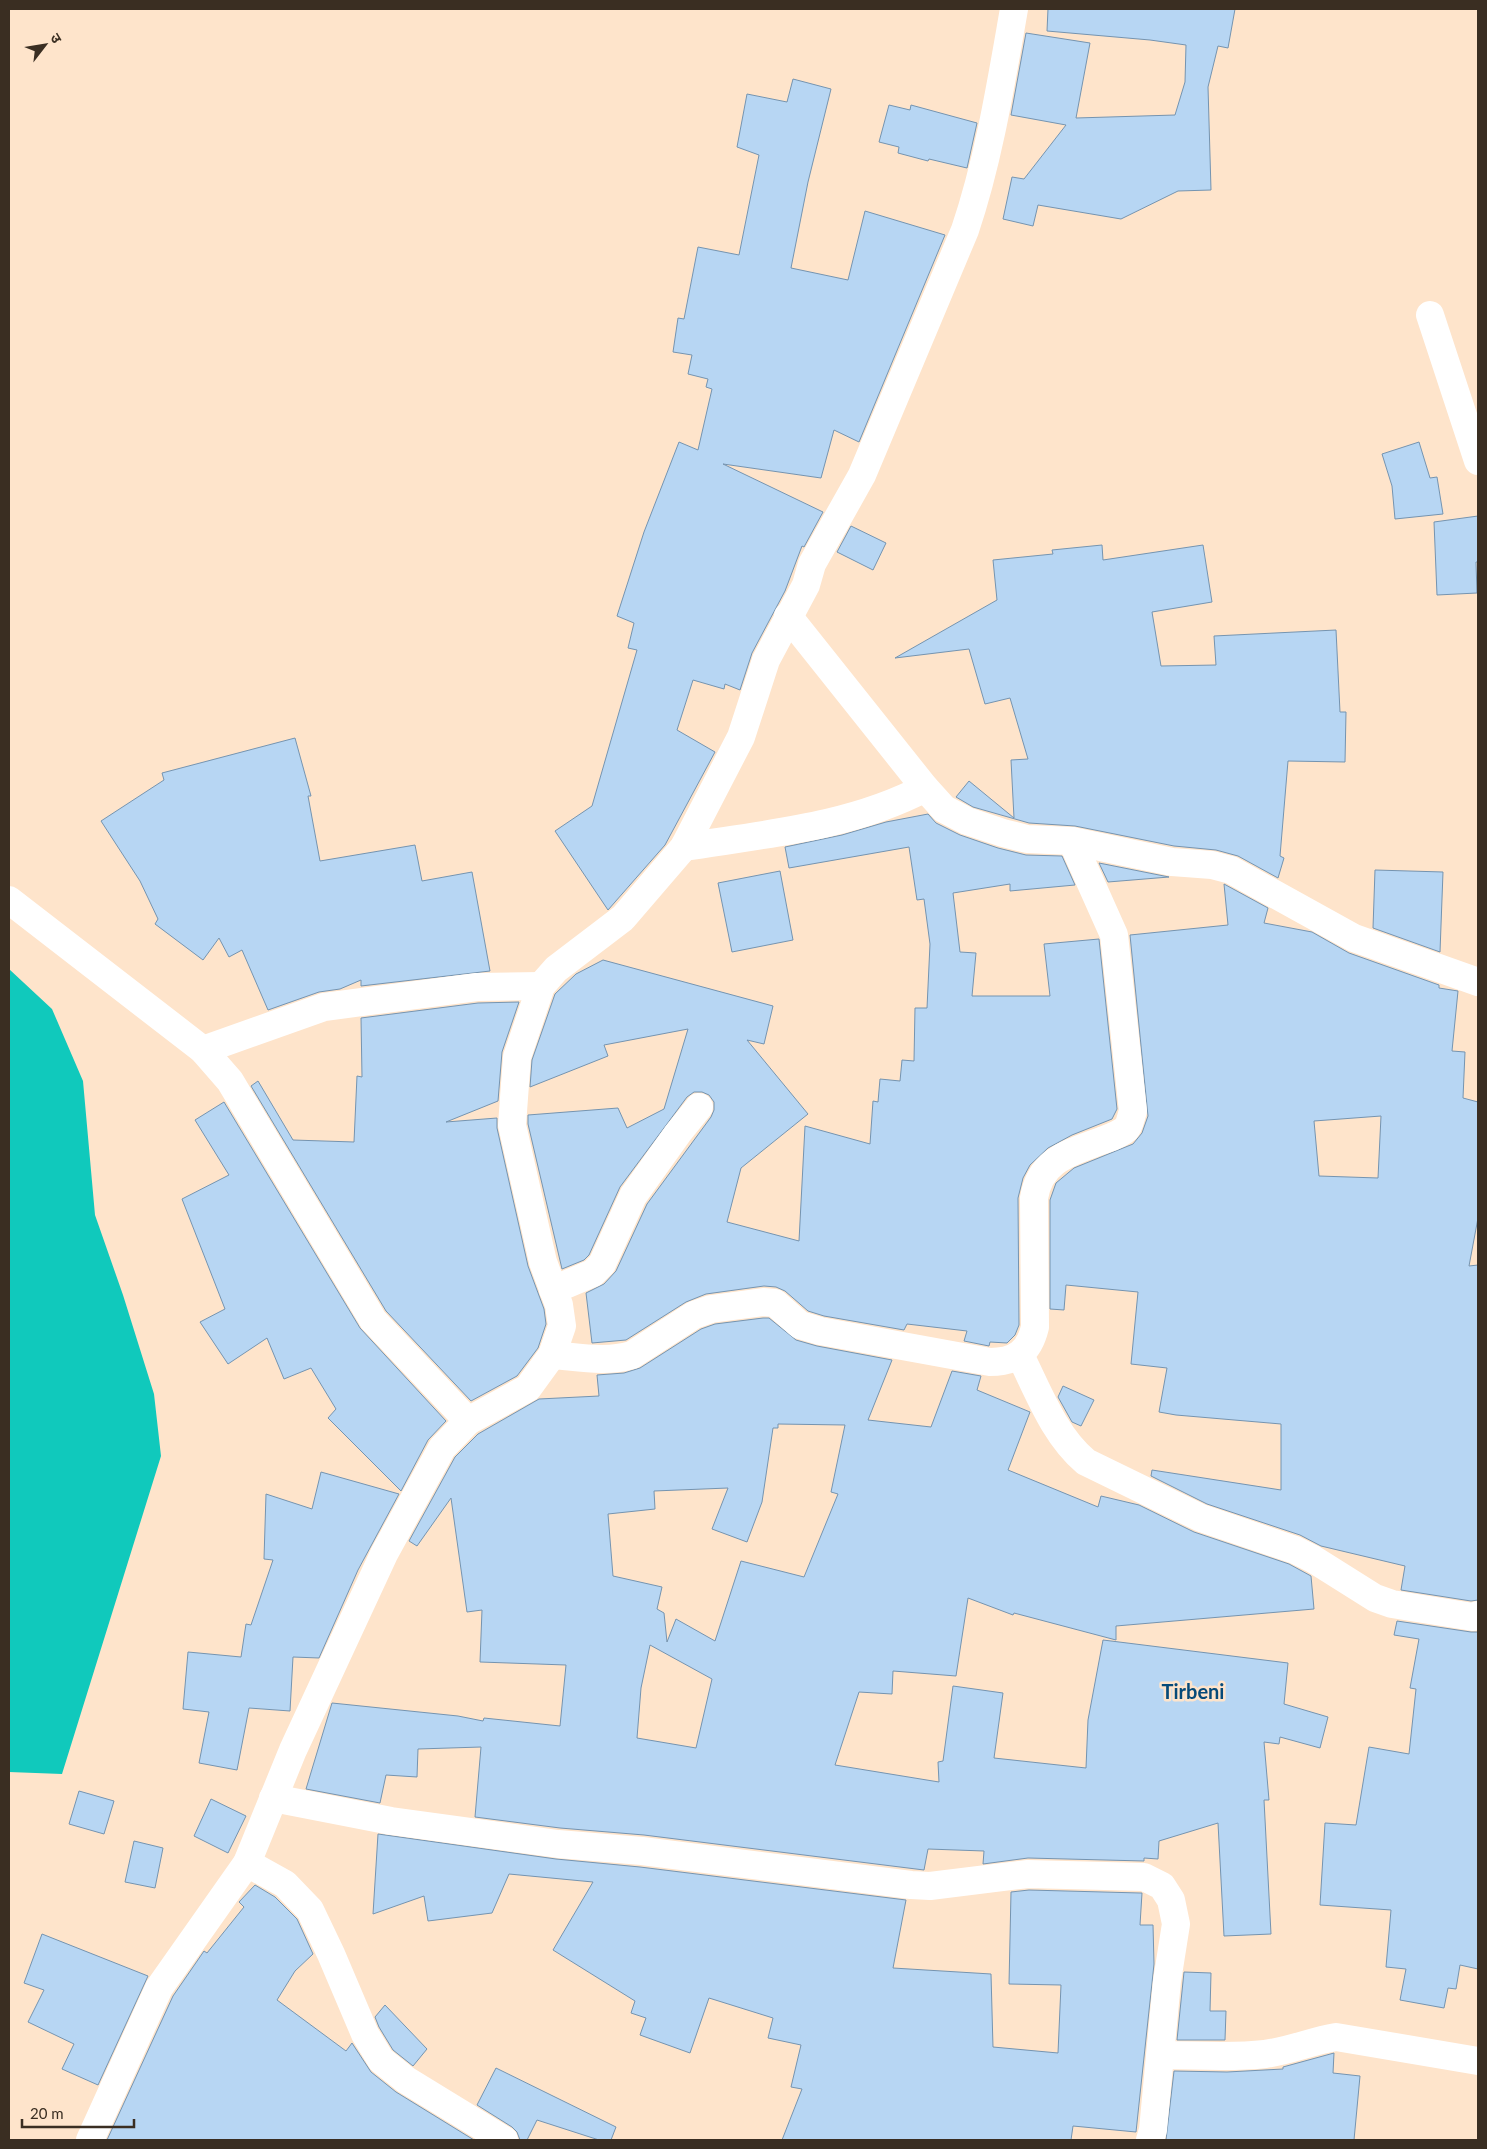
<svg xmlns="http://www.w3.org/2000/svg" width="1487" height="2149" viewBox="0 0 1487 2149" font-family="Lato,'Noto Sans Devanagari',sans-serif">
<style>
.water{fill:#10c9bc}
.building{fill:#b7d6f3;stroke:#7594b0;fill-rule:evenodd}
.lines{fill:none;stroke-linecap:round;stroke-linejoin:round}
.minor{stroke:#fff;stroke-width:28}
.labels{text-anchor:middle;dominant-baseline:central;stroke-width:5;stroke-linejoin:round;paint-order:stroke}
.quarter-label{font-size:20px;font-weight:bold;fill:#064a79;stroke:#fee4cb}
</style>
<rect width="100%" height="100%" fill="#fee4cb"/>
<polygon class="water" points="9,969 52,1009 83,1081 95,1215 123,1295 154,1394 161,1456 62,1774 9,1772"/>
<g class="building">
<polygon points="1048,9 1235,9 1228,48 1218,46 1208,87 1211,190 1178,191 1121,219 1038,205 1033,226 1003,219 1012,177 1024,179 1066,125 1011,115 1026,33 1090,43 1076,118 1175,115 1185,82 1186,45 1150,40 1047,31"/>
<polygon points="793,79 831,89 808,182 791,268 848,280 865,211 945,235 859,442 834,430 821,478 723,464 823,512 804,547 802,546 785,591 752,653 740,690 725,684 724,689 693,680 677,730 715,752 665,845 608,910 555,831 592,806 637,650 628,648 634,623 617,616 644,532 679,442 698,450 712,389 706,387 708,379 688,374 692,355 673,352 678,318 684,319 698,247 739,255 759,155 737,147 747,94 787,102"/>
<polygon points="889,105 910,110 911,105 977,123 967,168 929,159 928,161 898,153 899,147 879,142"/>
<polygon points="1419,442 1430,478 1437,477 1443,514 1395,519 1392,486 1382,454"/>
<polygon points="1478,516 1478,562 1476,562 1477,593 1437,595 1434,522"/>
<polygon points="851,526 886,543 873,570 837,552"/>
<polygon points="1102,545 1103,560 1203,545 1212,602 1152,612 1161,666 1216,665 1214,636 1336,630 1340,712 1346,712 1345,762 1288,761 1280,856 1284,858 1278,878 1238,856 1216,850 1174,846 1075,826 1029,823 973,807 956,797 969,781 1014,818 1011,760 1028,759 1010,698 985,704 969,649 895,658 997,600 993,560 1053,554 1052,550"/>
<polygon points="295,738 311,796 308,796 320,861 415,845 422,881 472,872 490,971 361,986 361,980 340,989 319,992 268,1010 242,950 229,957 219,938 203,960 155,924 158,919 140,881 101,821 164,780 162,773"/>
<polygon points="928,814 936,823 960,835 998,848 1026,855 1062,856 1075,885 1010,891 1010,884 953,893 960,952 976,953 972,996 1050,996 1044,944 1099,939 1117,1109 1112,1119 1072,1135 1048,1148 1030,1165 1023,1178 1018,1198 1019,1325 1015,1335 1007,1343 990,1342 989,1346 964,1341 967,1331 907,1324 904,1330 824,1316 808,1311 785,1291 776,1287 764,1286 706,1294 686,1302 626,1340 592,1343 586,1293 604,1284 616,1271 647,1204 711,1117 714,1110 714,1102 709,1095 702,1092 694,1092 687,1097 620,1187 589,1255 584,1260 562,1269 528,1124 528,1115 618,1108 627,1128 664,1109 688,1029 604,1045 608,1056 530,1087 532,1060 555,994 576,974 603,960 773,1006 764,1044 747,1040 808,1114 741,1168 727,1222 799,1241 805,1126 870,1144 873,1101 878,1102 880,1079 900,1081 902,1060 914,1061 915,1008 927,1008 930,944 924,899 917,900 909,847 789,868 785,847 842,835 886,822"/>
<polygon points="1099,863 1169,877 1108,882"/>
<polygon points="1375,870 1443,872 1440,952 1373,928"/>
<polygon points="780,871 793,940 732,952 718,883"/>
<path d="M1224 884 1268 908 1264 923 1312 932 1349 953 1439 985V988L1458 991 1452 1051 1465 1052 1463 1098 1478 1102V1218L1469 1266 1478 1265V1600L1471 1601 1401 1590 1405 1566 1321 1546 1300 1535 1207 1504 1151 1476 1152 1470 1281 1490V1424L1176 1415 1159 1412 1167 1368 1131 1364 1138 1292 1066 1285 1064 1310 1050 1309V1200L1056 1183 1074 1168 1133 1144 1142 1133 1148 1116 1130 935 1228 925ZM1381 1116 1378 1178 1319 1176 1314 1121Z"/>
<polygon points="519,1002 502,1052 498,1101 446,1122 497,1118 497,1128 528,1266 544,1309 546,1324 538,1348 517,1376 471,1401 386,1311 251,1086 258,1081 293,1140 354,1142 357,1076 362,1077 361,1018 478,1003"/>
<polygon points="224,1102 360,1328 446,1421 428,1440 401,1491 328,1418 336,1409 311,1368 284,1379 267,1338 228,1364 200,1322 225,1309 182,1199 229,1175 195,1120"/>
<path d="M763 1318H769L796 1340 817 1346 892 1360 868 1420 931 1427 952 1371 981 1376 977 1390 1030 1412 1008 1470 1098 1507 1101 1496 1139 1505 1194 1532 1289 1564 1311 1576 1314 1609 1116 1626V1640L1014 1613 1013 1615 968 1598 956 1676 893 1671 892 1694 859 1692 835 1765 939 1782 938 1762 943 1761 953 1686 1003 1693 994 1758 1086 1768 1088 1720 1103 1640 1288 1663 1284 1704 1328 1717 1320 1748 1280 1737 1279 1744 1264 1742 1269 1800H1264L1271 1934 1224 1936 1218 1823 1159 1841 1158 1859 1144 1858V1861L1028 1858 983 1864 984 1851 928 1849 924 1870 644 1835 560 1828 475 1817 481 1747 418 1749 417 1777 386 1775 380 1803 306 1789 332 1703 458 1716 483 1721 484 1718 560 1726 566 1665 480 1662 482 1610 467 1612 451 1498 417 1546 409 1541 455 1457 478 1434 539 1399 599 1396 597 1375 624 1373 640 1368 701 1329 715 1324ZM778 1424 845 1425 831 1492 838 1494 804 1577 741 1561 715 1641 676 1619 667 1642 664 1613 657 1609 662 1587 613 1576 608 1514 655 1509 654 1491 728 1488 712 1529 747 1542 762 1502 773 1428H778ZM650 1645 712 1679 696 1748 637 1738 641 1688Z"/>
<polygon points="1063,1386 1094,1400 1081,1426 1072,1422 1058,1397"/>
<polygon points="321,1472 399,1494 358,1570 319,1658 293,1657 290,1711 249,1708 237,1770 199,1763 209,1712 183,1709 188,1652 241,1657 246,1624 251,1625 273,1560 264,1559 266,1494 312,1509"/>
<polygon points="1397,1621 1471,1632 1478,1632 1478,1969 1460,1965 1456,1989 1448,1988 1444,2008 1400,2000 1406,1969 1386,1967 1391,1910 1320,1905 1325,1823 1356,1825 1369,1747 1409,1754 1416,1689 1410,1688 1419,1639 1394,1635"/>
<polygon points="79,1791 114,1801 104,1834 69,1824"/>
<polygon points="211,1799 246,1816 228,1853 194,1836"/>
<polygon points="378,1834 556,1859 640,1867 906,1900 893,1968 991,1974 993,2047 1058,2053 1061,1985 1009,1984 1011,1892 1029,1890 1140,1893 1142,1893 1140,1925 1153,1925 1154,1964 1136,2132 1073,2126 1071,2140 782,2140 802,2089 791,2087 801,2045 768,2038 773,2018 709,1998 690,2053 640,2035 646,2018 631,2013 635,2001 553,1950 593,1882 509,1874 492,1913 428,1921 424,1896 373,1914"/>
<polygon points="134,1841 163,1848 155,1888 125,1882"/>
<polygon points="255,1885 275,1897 297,1919 313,1954 295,1971 277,2000 346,2051 352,2043 371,2072 396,2092 474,2140 107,2140 173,1996 204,1951 207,1953 244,1907 239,1902"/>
<polygon points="42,1934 148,1976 98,2085 62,2069 74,2044 28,2022 44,1990 24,1983"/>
<polygon points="1184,1972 1211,1973 1210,2011 1226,2011 1225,2040 1177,2040"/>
<polygon points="385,2005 427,2049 413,2066 393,2050 379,2027 375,2017"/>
<polygon points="1334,2053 1333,2073 1360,2076 1354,2140 1166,2140 1174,2071 1227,2072 1283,2069 1283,2067"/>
<polygon points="496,2068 616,2127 611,2140 599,2140 537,2120 527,2140 520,2140 517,2132 512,2127 477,2105"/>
</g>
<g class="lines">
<g class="minor">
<polyline points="1430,315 1478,461"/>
<polyline points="788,616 925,788 944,809 967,821 1003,833 1027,839 1072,841 1172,862 1212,865 1231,870 1354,938 1478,982"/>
<path d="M684 847C766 834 851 827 925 788"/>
<polyline points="9,900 203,1050 230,1081 373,1320 468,1421"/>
<polyline points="203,1050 324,1007 477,987 541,986"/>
<polyline points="553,1290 593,1273 602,1264 633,1196 678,1133 699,1107"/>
<path d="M552 1355C578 1357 606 1363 632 1355L694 1315 711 1309 763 1302 775 1303 800 1325 820 1331 990 1362C1016 1362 1029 1352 1035 1327L1034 1198C1040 1160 1069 1153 1101 1141 1109 1138 1119 1135 1126 1129 1130 1125 1131 1116 1133 1111L1114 935 1072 841"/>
<path d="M1020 1355C1039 1393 1054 1435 1086 1462L1201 1518 1295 1550 1313 1559 1375 1598 1392 1604 1473 1617 1478 1615"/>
<polyline points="273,1798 391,1821 558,1844 642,1851 911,1885 930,1886 1028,1874 1144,1877 1162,1886 1171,1900 1176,1924 1167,1981 1153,2130 1150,2140"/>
<polyline points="247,1863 285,1884 310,1910 331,1954 365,2034 381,2060 406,2080 504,2140"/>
<path d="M1161 2055C1196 2055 1231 2058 1265 2054 1289 2051 1312 2041 1336 2037L1478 2061"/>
<path d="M90 2140 159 1988 247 1863 293 1750 384 1554 442 1448 468 1421 528 1388 552 1355 562 1326 559 1305 543 1262 512 1125 517 1057 541 986 556 969 623 918 684 847 741 737 766 660 806 585 812 564 862 475 965 230C989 159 1001 83 1014 9"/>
</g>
</g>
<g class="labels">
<g class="quarter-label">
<text x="1193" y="1691">Tirbeni</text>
</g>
</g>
<rect width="1487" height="2149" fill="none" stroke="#3a2e22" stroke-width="20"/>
<g transform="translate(45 45) rotate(59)" stroke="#fee4cb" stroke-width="4" paint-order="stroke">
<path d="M0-4L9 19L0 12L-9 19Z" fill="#3a2e22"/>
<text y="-8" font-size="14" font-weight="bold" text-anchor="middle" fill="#3a2e22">उ</text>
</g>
<path d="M22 2119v8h112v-8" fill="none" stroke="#3a2e22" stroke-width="2.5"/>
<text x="30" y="2119" font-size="15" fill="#3a2e22" stroke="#fee4cb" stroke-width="4" paint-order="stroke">20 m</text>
</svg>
